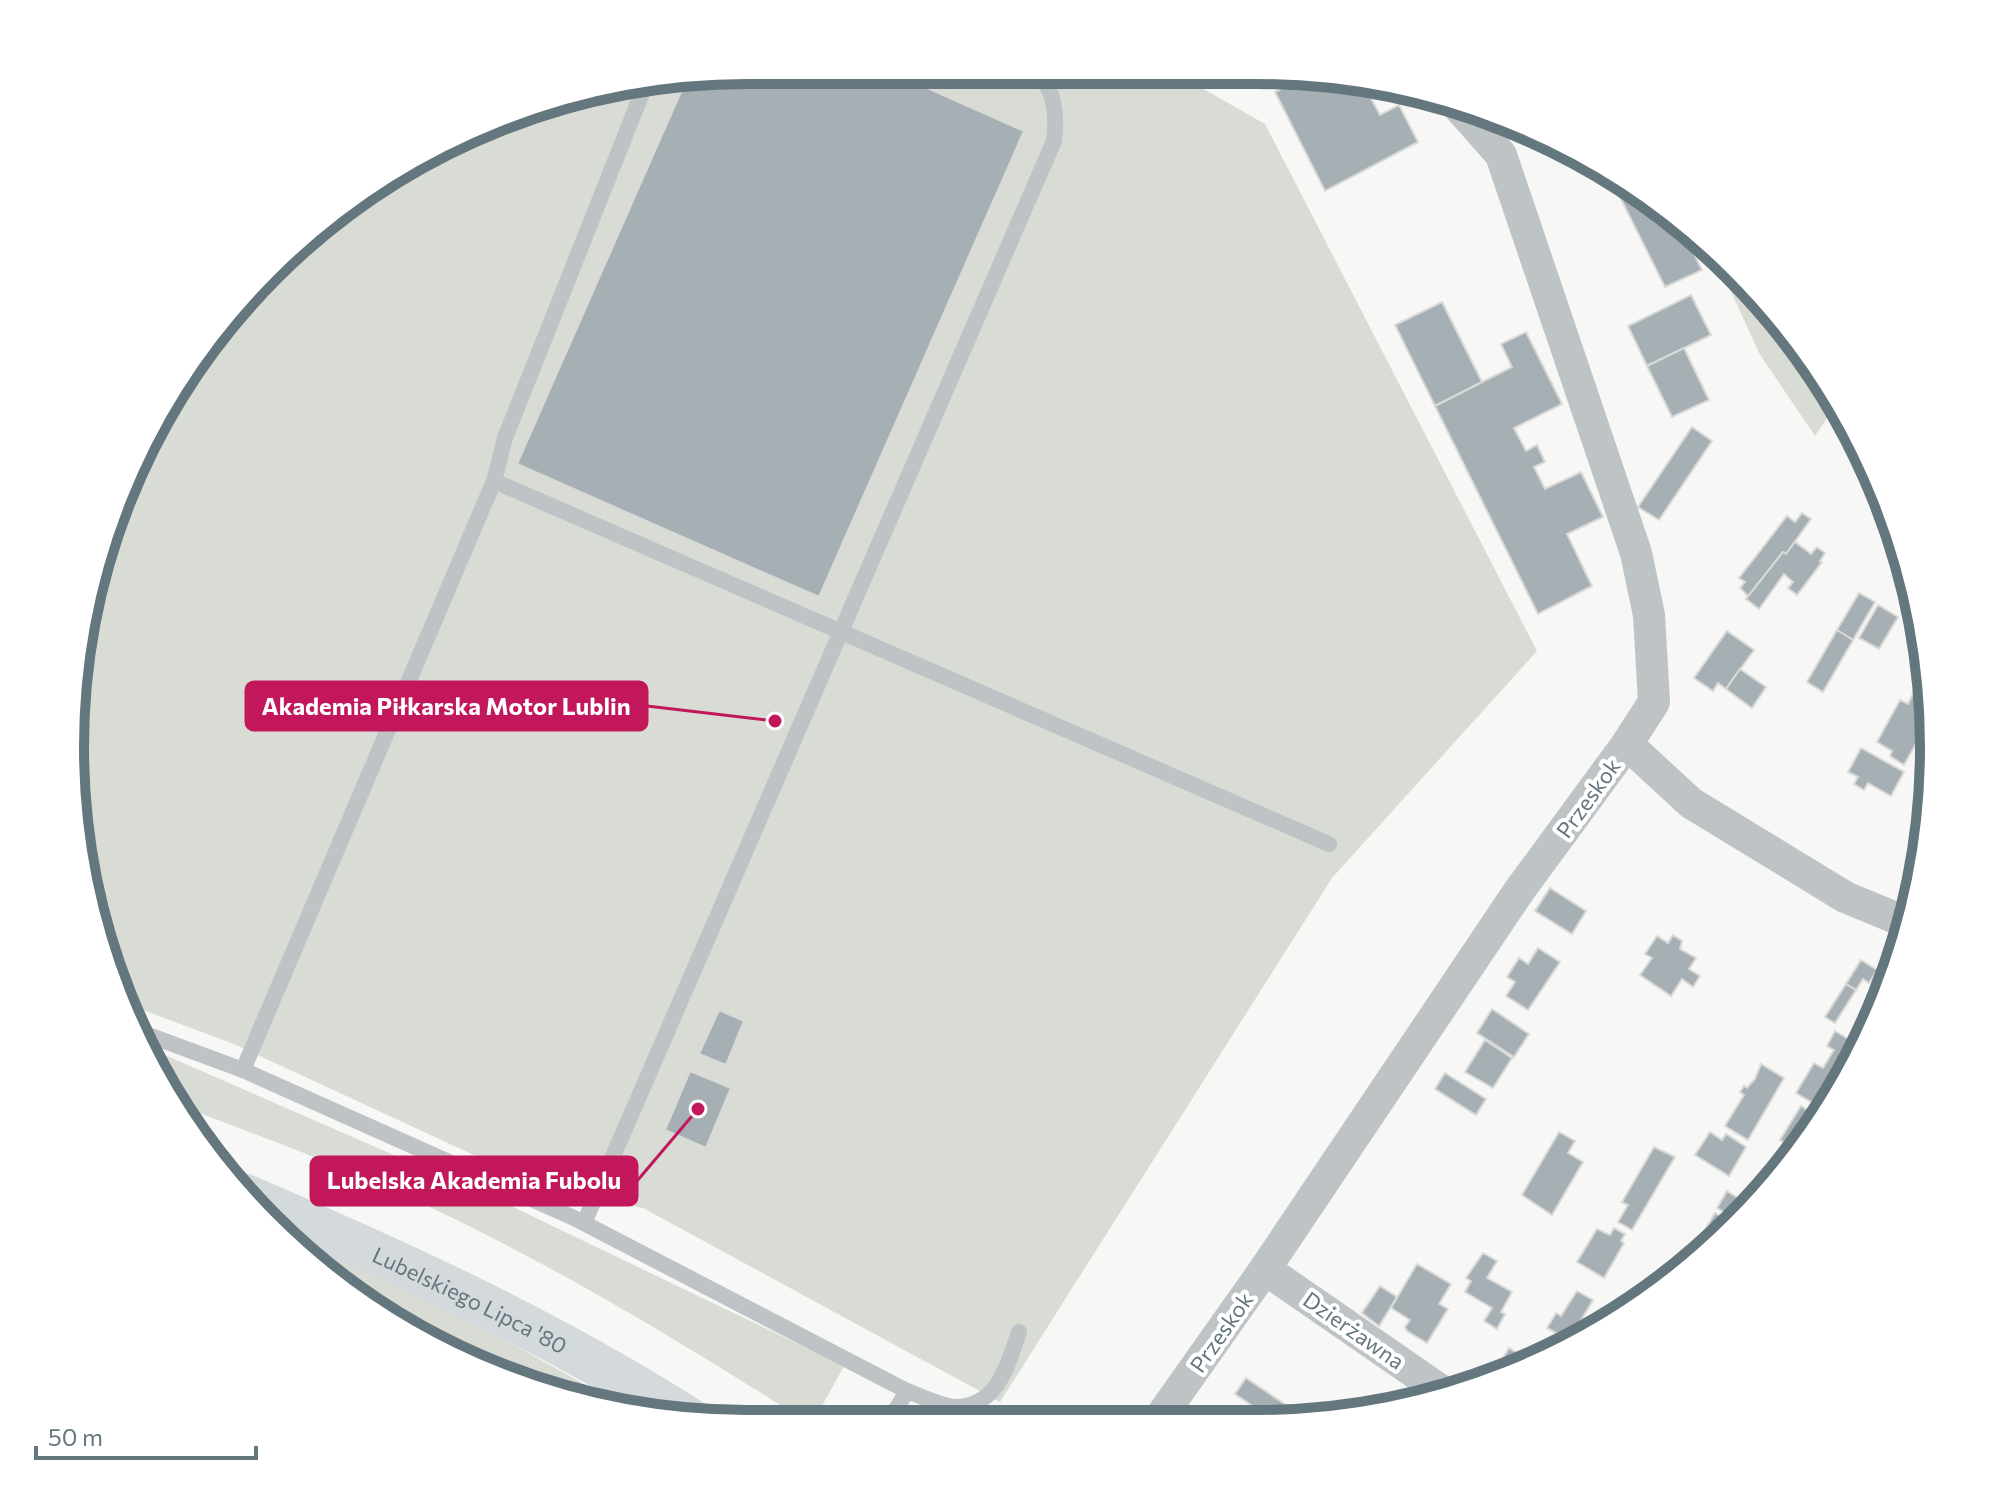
<svg xmlns="http://www.w3.org/2000/svg" width="2004" height="1494" viewBox="0 0 2004 1494" font-family="Commissioner,sans-serif">
<style>
.green{fill:#d8dcd4}
.building{fill:#a6b0b4;stroke:#d9d9d7;stroke-width:2}
.lines{fill:none;stroke-linecap:round;stroke-linejoin:round}
.lane{stroke:#bec4c6;stroke-width:16}
.street{stroke:#bec4c6;stroke-width:32}
.secondary{stroke:#d4d9db;stroke-width:44}
.labels{text-anchor:middle;dominant-baseline:central;stroke-width:8;stroke-linejoin:round;paint-order:stroke}
.street-label{font-size:22px;fill:#64767e;stroke:#fff}
.rim{fill:none;stroke:#64767e;stroke-width:10}
.leader{fill:none;stroke:#c2185b;stroke-width:3}
.callout-dot{fill:#c2185b;stroke:#fff;stroke-width:3}
.callout{fill:#c2185b;stroke:#c2185b;stroke-width:3}
.callout-label{font-size:24px;text-anchor:middle;font-weight:bold;fill:#fff}
</style>
<rect width="100%" height="100%" fill="#f7f7f5"/>
<g class="green">
<polygon points="747,70 1172,71 1265,124 1537,651 1332,878 1000,1402 643,1208 543,1187 234,1044 127,1004 106,965 71,792 83,615 140,447 268,269 408,161 571,93"/>
<polygon points="1718,263 1794,335 1837,403 1815,436 1759,353"/>
<path d="M151 1049 513 1207 844 1366 813 1422H807C678 1340 546 1260 406 1196 333 1163 257 1135 181 1106Z"/>
<path d="M281 1235 411 1291 509 1342 630 1410 571 1401 549 1391C500 1364 452 1335 402 1310 355 1286 318 1274 281 1235Z"/>
</g>
<g class="building">
<polygon points="747,70 887,70 1024,131 819,597 517,464 687,78"/>
<polygon points="1311,73 1362,82 1380,115 1399,105 1418,142 1325,191 1275,92"/>
<polygon points="1608,173 1633,184 1682,230 1702,270 1665,287"/>
<polygon points="1691,295 1711,335 1647,366 1628,326"/>
<polygon points="1442,302 1482,382 1435,406 1395,325"/>
<polygon points="1526,332 1562,404 1514,428 1526,451 1537,445 1545,462 1534,467 1545,489 1581,472 1603,517 1567,534 1592,586 1538,614 1435,406 1512,367 1501,344"/>
<polygon points="1684,348 1709,400 1672,417 1647,366"/>
<polygon points="1692,427 1712,441 1659,520 1638,507"/>
<polygon points="1802,513 1811,519 1786,554 1783,552 1748,596 1740,588 1745,582 1739,578 1787,516 1795,522"/>
<polygon points="1795,542 1811,554 1817,547 1825,553 1820,561 1822,562 1797,595 1788,588 1793,582 1784,574 1759,609 1746,599 1783,552 1786,554"/>
<polygon points="1859,593 1875,602 1853,640 1837,630"/>
<polygon points="1878,605 1898,617 1879,649 1859,638"/>
<polygon points="1837,630 1853,640 1823,692 1807,682"/>
<polygon points="1727,631 1754,650 1726,689 1718,683 1713,691 1694,678"/>
<polygon points="1740,669 1766,687 1752,708 1726,689"/>
<polygon points="1913,694 1933,705 1932,715 1904,765 1890,756 1892,751 1877,742 1900,700 1908,704"/>
<polygon points="1861,748 1904,772 1891,796 1868,783 1864,790 1854,784 1858,777 1848,772"/>
<polygon points="1550,888 1586,911 1572,934 1535,911"/>
<polygon points="1673,935 1682,941 1680,949 1696,958 1689,969 1700,976 1693,987 1682,979 1671,996 1640,975 1652,958 1645,954 1657,936 1668,943"/>
<polygon points="1538,948 1560,962 1528,1010 1506,996 1515,982 1507,977 1519,958 1528,964"/>
<polygon points="1861,960 1877,970 1869,983 1863,979 1856,990 1846,984"/>
<polygon points="1846,984 1856,990 1835,1023 1825,1017"/>
<polygon points="1492,1009 1529,1034 1514,1057 1477,1033"/>
<polygon points="719,1010 744,1021 726,1065 699,1054"/>
<polygon points="1835,1031 1860,1046 1823,1109 1796,1093 1814,1063 1823,1068 1834,1050 1827,1046"/>
<polygon points="1485,1040 1512,1058 1493,1088 1465,1072"/>
<polygon points="1761,1064 1784,1078 1748,1140 1725,1126 1744,1095 1740,1092 1744,1086 1747,1088 1755,1079"/>
<polygon points="690,1071 731,1088 706,1148 665,1130"/>
<polygon points="1445,1073 1486,1099 1476,1115 1435,1089"/>
<polygon points="1801,1106 1816,1116 1796,1150 1780,1140"/>
<polygon points="1559,1132 1575,1141 1568,1153 1583,1162 1552,1215 1522,1195"/>
<polygon points="1710,1132 1722,1140 1726,1134 1746,1147 1729,1176 1695,1155"/>
<polygon points="1654,1147 1675,1157 1632,1230 1618,1222 1628,1205 1622,1202"/>
<polygon points="1727,1191 1752,1207 1737,1220 1717,1208"/>
<polygon points="1715,1213 1734,1224 1705,1250 1696,1245"/>
<polygon points="1614,1228 1625,1234 1621,1241 1624,1243 1604,1278 1577,1262 1597,1229 1610,1235"/>
<polygon points="1483,1253 1497,1261 1487,1278 1512,1292 1501,1312 1505,1314 1497,1329 1484,1321 1492,1308 1465,1292 1471,1281 1466,1278"/>
<polygon points="1417,1264 1451,1284 1439,1304 1448,1309 1427,1343 1407,1331 1405,1327 1410,1320 1391,1308"/>
<polygon points="1380,1286 1397,1297 1379,1326 1362,1313"/>
<polygon points="1577,1291 1593,1300 1569,1340 1547,1328 1556,1313 1561,1316"/>
<polygon points="1509,1348 1526,1359 1518,1372 1499,1377 1505,1367 1500,1363"/>
<polygon points="1246,1378 1289,1407 1281,1419 1259,1419 1263,1413 1235,1394"/>
</g>
<g class="lines">
<g class="lane">
<polyline points="494,481 1329,844"/>
<path d="M143 1033 243 1070 574 1218 907 1391C921 1396 941 1406 955 1407 998 1407 1008 1364 1019 1332"/>
<polyline points="243,1070 494,481 505,438 646,83"/>
<path d="M584 1223 1054 141C1057 116 1056 83 1030 71"/>
<polyline points="889,1421 907,1391"/>
</g>
<g class="street">
<polyline points="1627,744 1691,803 1845,897 1908,923"/>
<polyline points="1265,1269 1443,1392"/>
<polyline points="1159,1419 1265,1269 1519,891 1627,744 1654,702 1649,615 1636,553 1501,155 1456,104"/>
</g>
<path class="secondary" id="s1" d="M243 1195C397 1261 549 1330 690 1420"/>
</g>
<g class="labels">
<g class="street-label">
<text transform="translate(1588 798) rotate(-54)">Przeskok</text>
<text stroke="none"><textPath href="#s1" startOffset="250">Lubelskiego Lipca '80</textPath></text>
<text transform="translate(1354 1330) rotate(35)">Dzierżawna</text>
<text transform="translate(1221 1332) rotate(-55)">Przeskok</text>
</g>
</g>
<path d="M0 0H2004V1494H0ZM747 84H1257A663 663 0 0 1 1920 747V747A663 663 0 0 1 1257 1410H747A663 663 0 0 1 84 747V747A663 663 0 0 1 747 84Z" fill="#fff" fill-rule="evenodd"/>
<path class="rim" d="M747 84H1257A663 663 0 0 1 1920 747V747A663 663 0 0 1 1257 1410H747A663 663 0 0 1 84 747V747A663 663 0 0 1 747 84Z"/>
<path class="leader" d="M775 721L647 706M698 1109L637 1181"/>
<g class="callout-dot">
<circle cx="775" cy="721" r="8"/>
<circle cx="698" cy="1109" r="8"/>
</g>
<g class="callout">
<rect x="246" y="682" width="401" height="48" rx="8"/>
<rect x="311" y="1157" width="326" height="48" rx="8"/>
</g>
<g class="callout-label">
<text x="446" y="715">Akademia Piłkarska Motor Lublin</text>
<text x="474" y="1189">Lubelska Akademia Fubolu</text>
</g>
<path d="M36 1446v12h220v-12" fill="none" stroke="#64767e" stroke-width="4"/>
<text x="48" y="1446" font-size="24" fill="#64767e" stroke="#ffffff" stroke-width="6" paint-order="stroke">50 m</text>
</svg>
